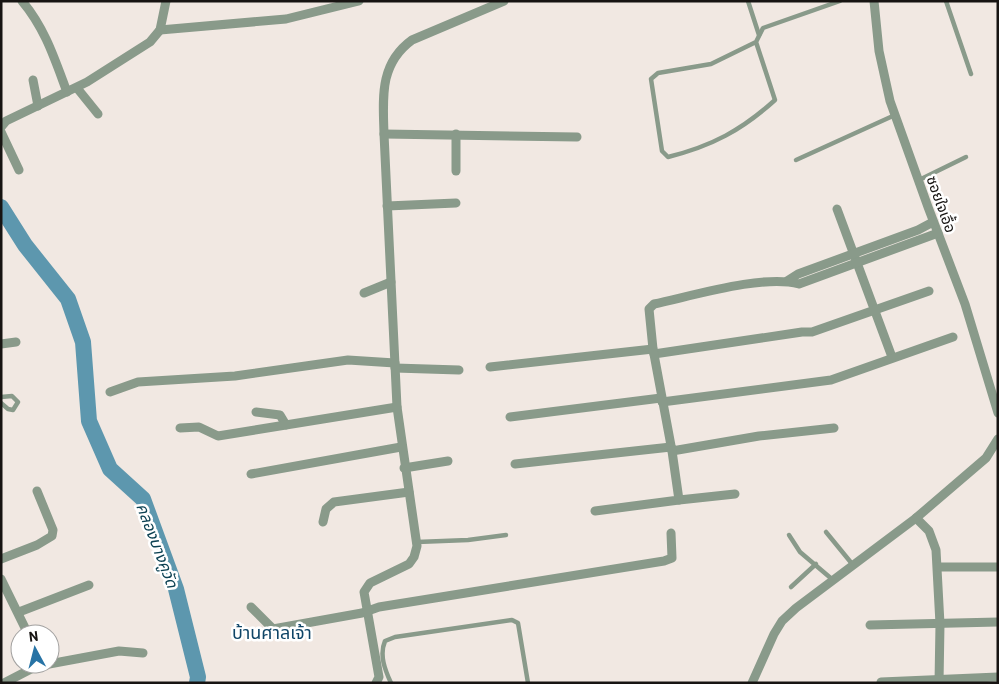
<svg xmlns="http://www.w3.org/2000/svg" width="999" height="684" viewBox="0 0 999 684" font-family="Barlow,'Noto Sans Thai',sans-serif">
<style>
.lines{fill:none;stroke-linecap:round;stroke-linejoin:round}
.river{stroke:#5d97ae;stroke-width:16}
.lane{stroke:#899a8a;stroke-width:4.5}
.street{stroke:#899a8a;stroke-width:9}
.labels{text-anchor:middle;dominant-baseline:central;stroke-width:5;stroke-linejoin:round;paint-order:stroke}
.street-label{font-size:15px;fill:#171412;stroke:#fff}
.water-label{font-size:16px;font-style:italic;fill:#0c4152;stroke:#fff}
.quarter-label{font-size:18px;fill:#0e4466;stroke:#fff}
</style>
<rect width="100%" height="100%" fill="#f1e8e2"/>
<g class="lines">
<polyline class="river" points="1,207 25,245 68,299 83,342 89,421 110,469 143,499 176,589 198,677 197,683"/>
<g class="lane">
<polyline points="748,1 759,35"/>
<polyline points="946,1 971,74"/>
<path d="M756 42 775 100C742 130 712 146 668 157L662 151 651 79 658 73 711 64 756 42 763 28 840 1"/>
<polyline points="796,160 895,115"/>
<polyline points="919,180 966,157"/>
<polyline points="1,397 12,396 18,402 13,410 8,409 1,403"/>
<polyline points="826,532 853,565"/>
<polyline points="789,535 800,552 833,580"/>
<polyline points="417,542 468,540 506,535"/>
<polyline points="791,587 816,564"/>
<path d="M391 683C385 670 379 655 385 641L395 637 512 620 518 623 528 683"/>
</g>
<g class="street">
<path d="M22 1C45 28 55 60 67 92"/>
<polyline points="874,1 879,51 890,101 928,207 965,304 998,413"/>
<polyline points="160,30 286,19 359,1"/>
<polyline points="33,80 38,106"/>
<polyline points="77,88 98,114"/>
<polyline points="1,127 6,121 87,82 150,42 160,30 166,1"/>
<polyline points="1,132 19,170"/>
<polyline points="384,134 577,137"/>
<polyline points="456,134 456,171"/>
<polyline points="387,206 456,203"/>
<polyline points="837,209 892,357"/>
<polyline points="787,281 798,274 918,230 933,222"/>
<polyline points="364,293 391,282"/>
<polyline points="1,344 16,342"/>
<polyline points="654,354 802,332 812,332 929,291"/>
<polyline points="490,367 653,349"/>
<polyline points="395,368 459,370"/>
<polyline points="110,392 138,382 235,376 348,360 395,363"/>
<polyline points="662,402 831,380 953,337"/>
<polyline points="256,412 280,415 286,425"/>
<polyline points="510,417 661,398"/>
<polyline points="180,428 199,427 218,436 397,407"/>
<path d="M834 428 759 436 672 451 653 349 649 309 654 304C692 296 763 274 799 284L938 233"/>
<polyline points="515,464 671,447"/>
<polyline points="404,468 448,461"/>
<polyline points="251,474 401,447"/>
<polyline points="679,500 735,494"/>
<polyline points="595,511 679,500 672,451"/>
<polyline points="916,518 929,531 936,550 940,624 939,683"/>
<polyline points="323,522 326,509 334,502 409,492"/>
<polyline points="1,559 37,545 52,536 53,530 37,491"/>
<polyline points="938,567 998,567"/>
<polyline points="1,579 28,634"/>
<polyline points="251,607 273,629 362,613 379,607 664,561 672,558 671,533"/>
<polyline points="19,612 89,585"/>
<polyline points="870,625 998,622"/>
<polyline points="33,667 119,651 143,653"/>
<polyline points="881,682 998,677"/>
<polyline points="4,683 31,669 33,664"/>
<path d="M376 683 379 677 364 592 370 583 409 564 414 557 417 546 397 407 384 134C383 98 379 64 412 40L504 1"/>
<polyline points="752,683 774,634 782,621 796,608 916,518 986,458 998,439"/>
</g>
</g>
<g class="labels">
<g class="street-label">
<text transform="translate(942 204) rotate(70)">ซอยใจเอื้อ</text>
</g>
<g class="water-label">
<text transform="translate(158 545) rotate(69)">คลองบางคูวัด</text>
</g>
<g class="quarter-label">
<text x="272" y="632">บ้านศาลเจ้า</text>
</g>
</g>
<rect width="999" height="684" fill="none" stroke="#171412" stroke-width="5"/>
<g transform="translate(35 649) rotate(353)"><circle r="24" fill="#ffffff" stroke="#a2a1a0"/>
<path d="M0-4L9 19L0 12L-9 19Z" fill="#2773a5"/>
<text y="-8" font-size="14" font-weight="bold" text-anchor="middle" fill="#171412">N</text>
</g>
</svg>
